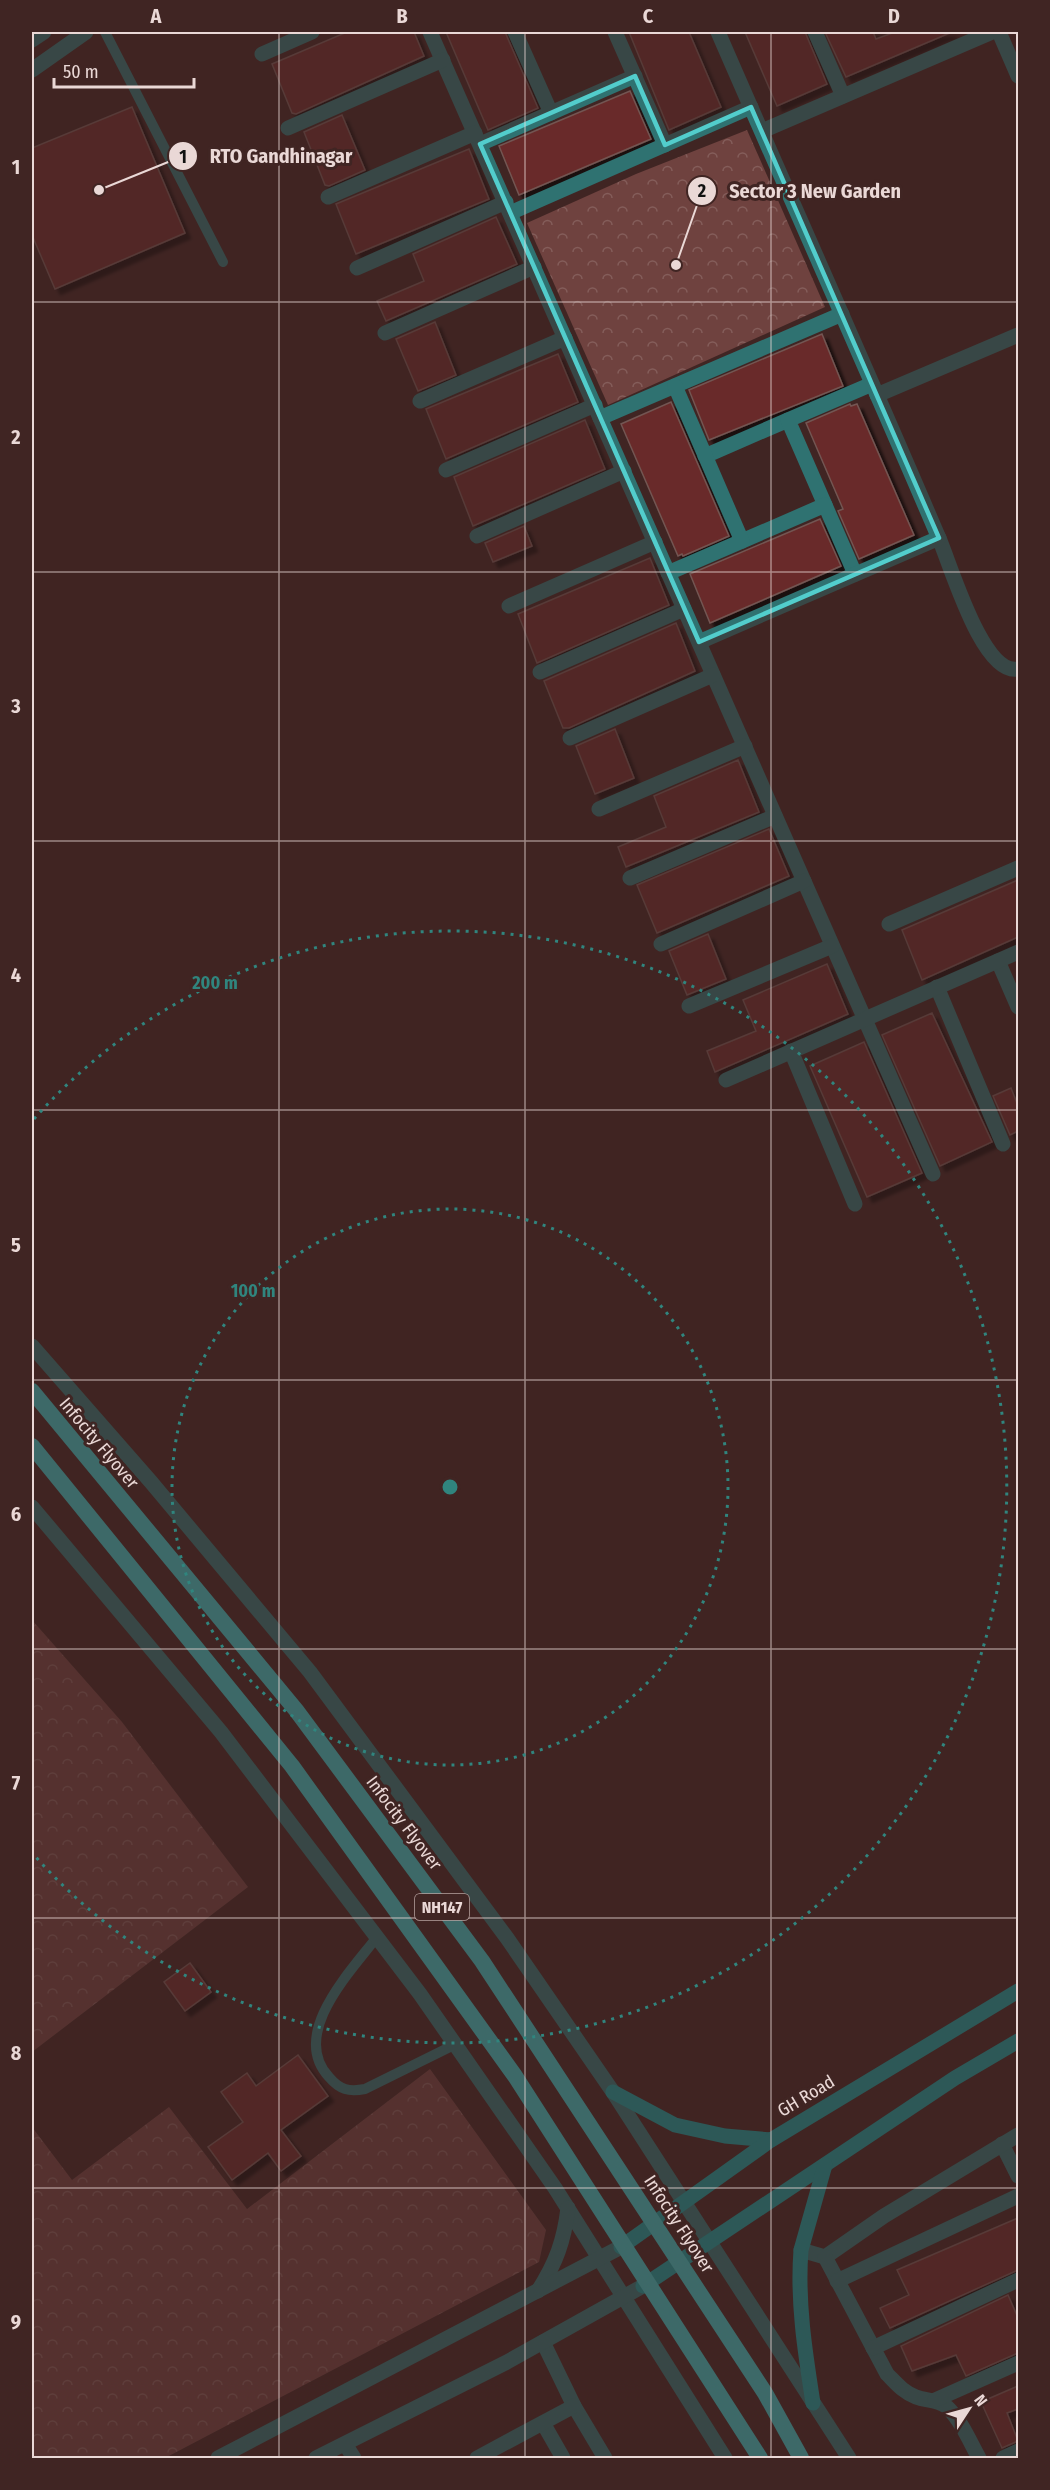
<svg xmlns="http://www.w3.org/2000/svg" width="1050" height="2490" viewBox="0 0 1050 2490" font-family="'Fira Sans Condensed',sans-serif">
<style>
.forest{fill:url(#forest-crowns)}
.building{fill:#692c29;stroke:#735552;stroke-width:1.5;filter:url(#shadow)}
.lines{fill:none;stroke-linecap:round;stroke-linejoin:round}
.service{stroke:#2f7271;stroke-width:10}
.minor{stroke:#2f7271;stroke-width:15}
.tertiary{stroke:#2f7271;stroke-width:15}
.secondary{stroke:#179797;stroke-width:15}
.trunk-bridge{stroke:#3abcbc;stroke-width:16}
.marked{fill:none;stroke:#52cdcc;stroke-width:4.5;stroke-linejoin:round}
.grid{fill:none;stroke:#ead8d6;stroke-width:1.5;stroke-opacity:0.55}
.ring{fill:none;stroke:#30857e;stroke-width:3;stroke-dasharray:3 6}
.labels{text-anchor:middle;dominant-baseline:central;stroke-width:6;stroke-linejoin:round;paint-order:stroke}
.shield{fill:#402523;stroke:#b7a2a0;stroke-width:1.5}
.shield-label{font-size:16px;font-weight:bold;fill:#ead8d6}
.street-label{font-size:18px;fill:#ead8d6;stroke:#402523}
.centre{fill:#30857e;stroke:#402523;stroke-width:3}
.ring-label{font-size:18px;text-anchor:middle;font-weight:bold;fill:#30857e;stroke:#402523;stroke-width:6;stroke-linejoin:round;paint-order:stroke}
.leader{fill:none;stroke:#ead8d6;stroke-width:2}
.callout-dot{fill:#ead8d6;stroke:#402523;stroke-width:2}
.mark-label{font-size:18px;text-anchor:middle;font-weight:bold;fill:#111}
.callout-label{font-size:20px;text-anchor:middle;font-weight:bold;fill:#ead8d6;stroke:#402523;stroke-width:6;stroke-linejoin:round;paint-order:stroke}
.neatline{fill:none;stroke:#ead8d6;stroke-width:2}
.grid-label{font-size:20px;text-anchor:middle;font-weight:bold;fill:#ead8d6}
</style>
<defs>
<pattern id="forest-crowns" width="20" height="18" patternUnits="userSpaceOnUse" patternTransform="scale(1.5)"><rect width="20" height="18" fill="#6f423f"/><path d="M2 6a3 3 0 1 1 6 0M12 15a3 3 0 1 1 6 0" fill="none" stroke="#845d5a"/></pattern>
<filter id="shadow"><feDropShadow dx="5.5" dy="5.5" stdDeviation="1.5" flood-color="#0009"/></filter>
</defs>
<rect width="100%" height="100%" fill="#402523"/>
<g class="forest">
<polygon points="747,130 825,307 608,405 527,223 636,174"/>
<polygon points="32,1620 122,1722 248,1887 32,2052"/>
<polygon points="430,2069 546,2230 539,2262 165,2458 32,2458 32,2127 72,2180 169,2107 247,2209"/>
</g>
<g class="building">
<polygon points="347,32 414,32 424,56 296,114 292,113 272,64"/>
<polygon points="446,32 505,32 538,108 488,130"/>
<polygon points="629,32 689,32 721,107 669,130"/>
<polygon points="745,32 805,32 827,84 777,106"/>
<polygon points="825,32 873,32 876,39 895,32 952,32 846,77"/>
<polygon points="630,91 651,139 519,195 499,146"/>
<polygon points="132,107 185,233 55,289 32,235 32,148"/>
<polygon points="342,115 365,170 329,186 325,185 304,132"/>
<polygon points="469,149 489,199 356,254 336,204"/>
<polygon points="496,217 517,264 386,321 377,301 424,281 413,254"/>
<polygon points="435,322 456,375 418,391 396,339"/>
<polygon points="822,334 843,386 709,440 689,390"/>
<polygon points="558,354 578,402 446,459 426,409"/>
<polygon points="671,402 729,536 683,556 682,554 678,556 621,424"/>
<polygon points="850,404 851,406 857,404 914,535 859,559 838,511 843,509 806,423"/>
<polygon points="585,420 605,469 473,526 454,477"/>
<polygon points="820,519 841,566 710,623 690,574"/>
<polygon points="524,526 532,546 493,562 485,543"/>
<polygon points="650,558 669,605 537,663 518,614"/>
<polygon points="676,623 695,671 569,728 563,728 544,681"/>
<polygon points="615,729 634,778 595,794 576,746"/>
<polygon points="738,760 759,812 626,867 618,847 666,827 654,796"/>
<polygon points="769,829 789,876 657,933 637,885"/>
<polygon points="1018,880 1018,937 922,980 902,930"/>
<polygon points="708,934 726,979 687,995 669,951"/>
<polygon points="827,964 848,1014 715,1072 707,1051 756,1031 743,1000"/>
<polygon points="932,1013 992,1142 940,1166 882,1035"/>
<polygon points="864,1042 922,1173 867,1197 810,1066"/>
<polygon points="1011,1088 1018,1106 1018,1131 1010,1135 993,1096"/>
<polygon points="190,1963 211,1992 185,2011 164,1982"/>
<polygon points="298,2055 328,2096 281,2130 301,2156 281,2171 268,2153 232,2180 208,2147 243,2122 221,2092 247,2073 256,2086"/>
<polygon points="1018,2218 1018,2270 890,2328 880,2308 909,2295 897,2270"/>
<polygon points="1008,2295 1018,2318 1018,2353 966,2376 956,2355 912,2371 901,2346"/>
<polygon points="1018,2386 1018,2409 1007,2413 1018,2441 1002,2448 981,2402"/>
</g>
<g class="lines">
<g class="service">
<polyline points="105,32 223,262"/>
<path d="M377 1937C351 1971 289 2034 329 2077 340 2090 349 2092 365 2089L456 2044"/>
</g>
<g class="minor">
<polyline points="430,32 933,1174"/>
<polyline points="515,32 551,113"/>
<polyline points="615,32 665,145"/>
<path d="M718 32C791 200 866 367 938 536 950 562 982 676 1018 669"/>
<polyline points="815,32 843,96"/>
<polyline points="999,32 1018,76"/>
<polyline points="262,54 312,32"/>
<polyline points="288,128 443,60"/>
<polyline points="762,131 992,32"/>
<polyline points="480,144 635,76"/>
<polyline points="328,197 475,133"/>
<polyline points="510,213 751,107"/>
<polyline points="357,268 506,202"/>
<polyline points="385,333 534,267"/>
<polyline points="877,395 1018,335"/>
<polyline points="420,401 565,338"/>
<polyline points="600,418 842,314"/>
<polyline points="705,456 788,420"/>
<polyline points="446,470 595,405"/>
<polyline points="825,505 788,420 872,384"/>
<polyline points="477,536 624,471"/>
<polyline points="742,541 825,505 855,574"/>
<polyline points="668,573 742,541 675,386"/>
<polyline points="509,606 655,542"/>
<polyline points="699,642 939,538"/>
<polyline points="540,672 684,609"/>
<polyline points="570,738 713,675"/>
<polyline points="599,809 745,746"/>
<polyline points="630,878 775,816"/>
<polyline points="889,924 1018,868"/>
<polyline points="661,944 804,881"/>
<polyline points="998,961 1018,1007"/>
<polyline points="937,987 1003,1144"/>
<polyline points="689,1006 832,946"/>
<polyline points="791,1051 855,1204"/>
<polyline points="726,1080 1018,952"/>
<polyline points="1002,2144 1018,2176"/>
<polyline points="801,2250 825,2257 884,2216 1018,2135"/>
<path d="M825 2257 887 2374C896 2383 903 2392 916 2397 926 2401 937 2399 947 2407 961 2420 970 2442 979 2458"/>
<polyline points="837,2281 1018,2196"/>
<polyline points="543,2342 574,2406 605,2458"/>
<polyline points="873,2348 1018,2280"/>
<polyline points="935,2400 1018,2363"/>
<polyline points="543,2423 563,2458"/>
<polyline points="345,2444 354,2458"/>
<polyline points="477,2458 574,2406"/>
<polyline points="1003,2458 1018,2451"/>
</g>
<g class="tertiary">
<polyline points="32,40 44,32"/>
<polyline points="32,70 86,32"/>
<polyline points="32,1346 151,1482 310,1672 507,1938 613,2092 849,2458"/>
<polyline points="32,1507 221,1732 420,1994 555,2188 725,2458"/>
<path d="M538 2291C556 2263 564 2241 568 2208"/>
<polyline points="218,2458 621,2247"/>
<polyline points="316,2458 507,2362 643,2286"/>
</g>
<g class="secondary">
<polyline points="613,2092 675,2125 725,2136 771,2140"/>
<polyline points="621,2247 771,2140 1018,1991"/>
<polyline points="643,2286 955,2078 1018,2041"/>
<path d="M813 2403C805 2352 797 2301 801 2250L825 2165"/>
</g>
<g class="trunk-bridge">
<polyline points="32,1391 296,1710 482,1961 765,2393 801,2458"/>
<polyline points="32,1446 292,1766 515,2076 760,2458"/>
</g>
</g>
<path d="M0 0H1050V2490H0ZM635 76 665 145 751 107 939 538 699 642 480 144Z" fill="#402523" fill-opacity=".55" fill-rule="evenodd"/>
<path class="marked" d="M635 76 665 145 751 107 939 538 699 642 480 144Z"/>
<path class="grid" d="M279 32V2458M525 32V2458M771 32V2458M32 302H1018M32 572H1018M32 841H1018M32 1110H1018M32 1380H1018M32 1649H1018M32 1918H1018M32 2188H1018"/>
<g class="ring">
<circle cx="450" cy="1487" r="278"/>
<path d="M34 1119A556 556 0 1 1 34 1855"/>
</g>
<g class="labels">
<rect class="shield" x="415" y="1894" width="54" height="26" rx="4.5"/>
<g class="shield-label">
<text x="442" y="1907">NH147</text>
</g>
<g class="street-label">
<text transform="translate(99 1443) rotate(50)">Infocity Flyover</text>
<text transform="translate(404 1823) rotate(53)">Infocity Flyover</text>
<text transform="translate(806 2096) rotate(-31)">GH Road</text>
<text transform="translate(679 2224) rotate(57)">Infocity Flyover</text>
</g>
</g>
<circle cx="450" cy="1487" r="9" class="centre"/>
<g class="ring-label">
<text x="215" y="989">200 m</text>
<text x="253" y="1297">100 m</text>
</g>
<path class="leader" d="M99 190L183 156M676 265L702 191"/>
<g class="callout-dot">
<circle cx="99" cy="190" r="6"/>
<circle cx="676" cy="265" r="6"/>
<circle cx="183" cy="156" r="15"/>
<circle cx="702" cy="191" r="15"/>
</g>
<g class="mark-label">
<text x="183" y="163">1</text>
<text x="702" y="197">2</text>
</g>
<g class="callout-label">
<text x="281" y="163">RTO Gandhinagar</text>
<text x="815" y="198">Sector 3 New Garden</text>
</g>
<rect width="1050" height="2490" fill="none" stroke="#402523" stroke-width="66"/>
<g transform="translate(969 2409) rotate(54)" stroke="#402523" stroke-width="4.5" paint-order="stroke">
<path d="M0-4.5L10 22L0 15L-10 22Z" fill="#ead8d6"/>
<text y="-9" font-size="16" font-weight="bold" text-anchor="middle" fill="#ead8d6">N</text>
</g>
<path d="M54 78v9h140v-9" fill="none" stroke="#ead8d6" stroke-width="3"/>
<text x="63" y="78" font-size="18" fill="#ead8d6" stroke="#402523" stroke-width="4.5" paint-order="stroke">50 m</text>
<rect x="33" y="33" width="984" height="2424" class="neatline"/>
<g class="grid-label">
<text x="156" y="23">A</text>
<text x="402" y="23">B</text>
<text x="648" y="23">C</text>
<text x="894" y="23">D</text>
<text x="16" y="174">1</text>
<text x="16" y="444">2</text>
<text x="16" y="713">3</text>
<text x="16" y="982">4</text>
<text x="16" y="1252">5</text>
<text x="16" y="1521">6</text>
<text x="16" y="1790">7</text>
<text x="16" y="2060">8</text>
<text x="16" y="2329">9</text>
</g>
</svg>
